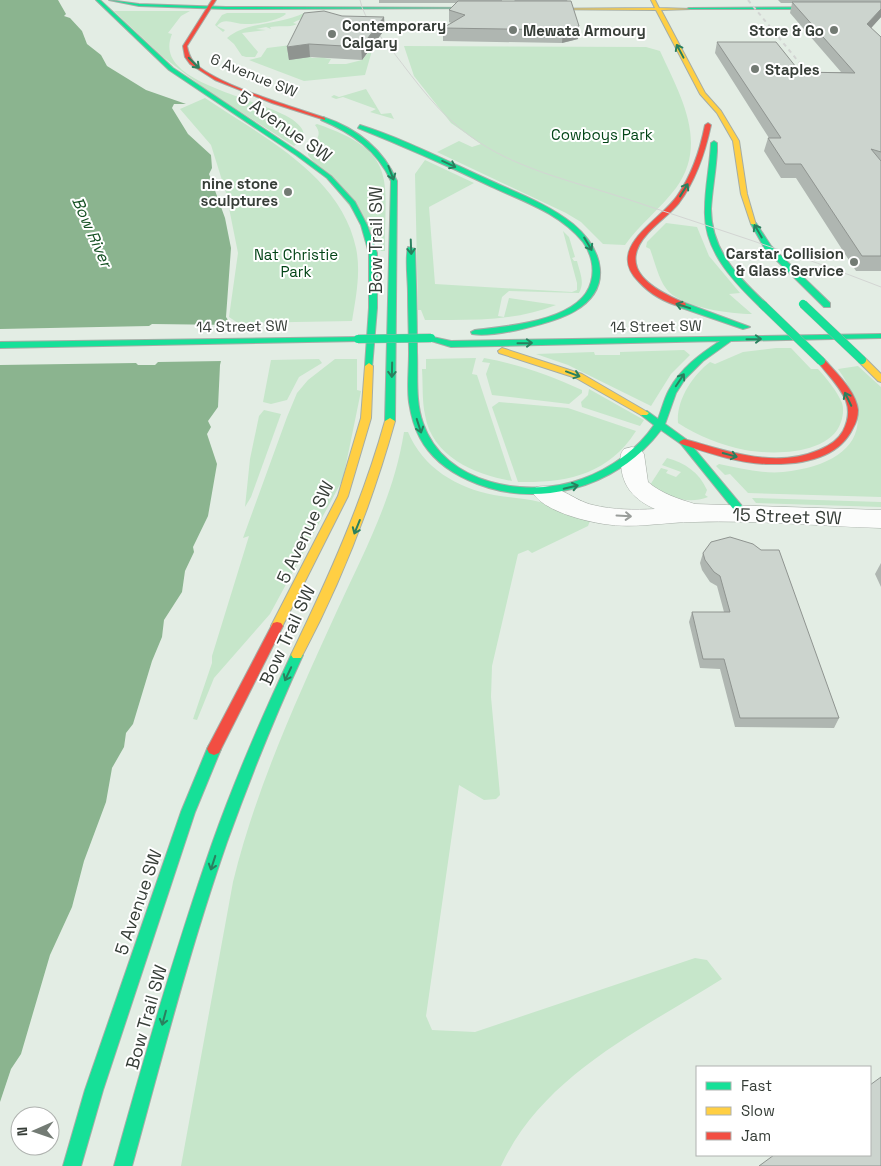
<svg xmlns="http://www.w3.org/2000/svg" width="881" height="1166" viewBox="0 0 881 1166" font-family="'Space Grotesk',sans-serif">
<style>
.green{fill:#c6e6ca}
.water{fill:#8bb48f}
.pier{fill:#e3ede4}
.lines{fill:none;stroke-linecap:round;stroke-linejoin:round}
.street-casing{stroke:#a5ada6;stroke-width:1}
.fast-casing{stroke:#a5ada6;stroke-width:2}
.slow-casing{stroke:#a5ada6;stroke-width:2}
.jam-casing{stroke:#a5ada6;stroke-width:2}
.street{fill:#fbfcfb;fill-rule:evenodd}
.fast{fill:#16e098;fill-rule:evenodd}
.slow{fill:#ffcf43;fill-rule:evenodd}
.jam{fill:#f24e42;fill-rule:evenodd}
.tram{stroke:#d3d5d3;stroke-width:1}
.rail{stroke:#d3d5d3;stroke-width:2;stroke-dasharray:4 4;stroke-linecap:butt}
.fast-bridge-casing{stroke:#a5ada6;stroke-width:9;stroke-linecap:butt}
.fast-bridge{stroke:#16e098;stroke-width:8}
.wall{fill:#afb6b1}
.shaded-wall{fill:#8f9490}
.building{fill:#ccd4ce;stroke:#8f9490}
.oneway{stroke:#2a7f5e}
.oneway2{stroke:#999d9a}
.poi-dot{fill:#737b74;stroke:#fff;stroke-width:2}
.labels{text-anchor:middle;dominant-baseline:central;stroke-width:4;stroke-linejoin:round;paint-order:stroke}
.far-poi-label{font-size:15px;font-weight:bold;fill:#373e38;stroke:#fff;text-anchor:start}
.far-street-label{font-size:15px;fill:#373e38;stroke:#fff}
.far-park-label{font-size:15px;fill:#034517;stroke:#fff}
.far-water-label{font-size:16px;font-style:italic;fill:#145022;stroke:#fff}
.street-label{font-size:18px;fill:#373e38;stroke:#fff}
</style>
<rect width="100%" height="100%" fill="#e3ede4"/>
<g class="green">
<path d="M114 11H190L181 16 168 33 172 34C147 94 307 99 304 137L294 146 208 91 163 57Z"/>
<path d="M227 13H285L286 14C278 21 258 24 247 24 236 25 224 16 217 26L225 30 223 32 215 25 222 15Z"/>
<path d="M304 13H316C309 17 299 19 293 23L297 24C289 28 279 25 270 27L271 29 266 27 256 29 266 30 242 33 258 52 255 57H243L246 56H242L234 44 227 38C247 21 281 25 304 13Z"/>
<polygon points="291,45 312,58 332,56 324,58 331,59 328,64 346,64 362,60 373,47 365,75 304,81 249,60 261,57 267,48"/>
<path d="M404 46 646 47 660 51C680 95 709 143 676 188 661 208 640 224 625 245L603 244 581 222 566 213 437 152 459 141 472 147 481 144 451 123 414 76Z"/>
<polygon points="366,89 381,114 391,113 394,119 370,112 376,109 343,97 336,99 331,97 334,95 339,97"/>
<path d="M205 98C261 136 341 175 356 248 361 272 356 297 352 321L238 323 229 317 238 253 226 193 211 145 180 109Z"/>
<path d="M317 124C398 152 385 177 385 251H381L372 234 308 155C309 142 326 139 315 125Z"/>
<path d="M425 160 474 183 429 207 435 284 572 292 577 290V283L563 231 569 237 575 257 572 258 574 261H577C580 273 585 282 579 293L509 291 502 297 498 316 504 317 509 298 556 305C513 322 469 320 425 320L421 310H418L415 174Z"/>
<path d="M666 223 697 227 709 256 740 293 729 294 752 314C730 314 686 308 669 292 659 282 655 262 650 249L646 247 647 242Z"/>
<path d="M776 348H791L811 369H818C827 379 837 391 842 403 844 409 843 416 841 422 830 455 773 455 745 450 721 445 698 436 678 423 676 400 693 375 710 362L715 364 743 352Z"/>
<polygon points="684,350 690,355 671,374 651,406 568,365 536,354 594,352 595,355 620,355 620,352"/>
<path d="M476 358 472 374 477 375 512 481C476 475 432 457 425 415 422 401 423 384 422 369H426V359Z"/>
<path d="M484 358C518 364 550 375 582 390V393L569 404 492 395 486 374 490 363 482 362Z"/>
<polygon points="319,359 322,363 299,377 287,400 271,404 263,402 271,360"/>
<polygon points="335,359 357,359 357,390 361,391 343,479 270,614 214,678 197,720 193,719 212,663 212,656 249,536 243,538 287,417 297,393 308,380"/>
<path d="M858 366 881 387V497L748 493 730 474 725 475 716 466 719 464C739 468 762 474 783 472 850 465 881 430 838 369Z"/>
<polygon points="589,389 644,420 640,426 582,407 581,402 588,395"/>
<path d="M499 402 568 408 636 431C608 475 566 483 518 482L492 407Z"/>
<polygon points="264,410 281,414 251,497 245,507 250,459 259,416"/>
<path d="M404 432H408C423 468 457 488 494 495 509 498 525 498 540 502 557 507 572 517 590 521L588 526 532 553 528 550 518 554 492 666 491 697 500 795 496 799 484 800 459 785 426 1016 432 1030 475 1032 695 958 707 960 722 979C641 1030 543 1075 501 1166H181L233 882C256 788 296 701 336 613 363 554 394 497 404 432Z"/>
<path d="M667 458C685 463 699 472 707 490L705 495 708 497C687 505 669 497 650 485L661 468 668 470 666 473 676 477 681 472 662 465Z"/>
<polygon points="752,498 881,502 881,507 756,503"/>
</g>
<polygon class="water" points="0,0 58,0 66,14 64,16 70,18 82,31 87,44 101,55 107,66 146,90 186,104 174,104 172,108 188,134 211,155 212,168 209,174 225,218 231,248 226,317 230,323 220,365 218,407 208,421 211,427 207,434 217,464 208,516 193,547 194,552 185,571 182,592 164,620 162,637 152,661 133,724 126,733 124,747 112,768 106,802 84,861 72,907 50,955 21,1054 11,1069 0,1102"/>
<polygon class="pier" points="152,324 232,325 223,361 158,362 155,365 138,365 136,363 0,365 0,329 149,326"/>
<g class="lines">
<defs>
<path id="street" d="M632 447 640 449 644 454 648 482C662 494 679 499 695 504L881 510V528C819 526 757 520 695 522 664 522 635 529 604 524 584 521 544 511 533 493L536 487C557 482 574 501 593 505 613 510 635 510 655 509 635 500 622 487 621 464 620 457 620 454 624 449Z"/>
<g id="fast">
<polygon points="96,0 100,0 173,68 300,153 331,176 355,202 367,225 377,253 377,308 372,368 369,369 365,366 369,308 369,253 361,225 350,204 327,178 296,155 169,70"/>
<polygon points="109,0 139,4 226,7 489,8 226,9 139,6"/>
<polygon points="881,7 881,9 687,9 689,8"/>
<path d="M323 117C356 128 383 149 397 181L395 421 390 424 385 421 391 181C377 150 352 133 321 120Z"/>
<path d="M360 125C404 139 447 161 489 180 517 193 548 204 573 224 603 249 614 288 575 311 555 323 494 338 472 334L471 332 475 330C508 326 581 321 591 282 595 268 591 253 583 242 560 213 522 201 490 186 446 165 403 146 358 128Z"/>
<path d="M714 141 717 143V151C716 171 712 190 711 209 711 250 738 277 766 303V307H760C732 280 703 250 705 209 705 187 710 165 711 143Z"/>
<polygon points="752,223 756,223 771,246 830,303 830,307 824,307 765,249 751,224"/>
<path d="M408 247 415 249C416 283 417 317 417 352 418 375 415 401 423 423 444 485 528 499 582 479 610 469 638 449 654 425L641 415V411H647L658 419C662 409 664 399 669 390 680 369 700 354 720 341L451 347 428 340V336L451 341 881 334V338L731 341 703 361 685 379 676 393 665 424 687 440 747 512 748 514 747 516H739L681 444 661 430C617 489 534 511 468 480 448 471 430 457 420 438 414 427 411 415 409 402 407 386 409 370 409 353 409 333 408 313 408 293 408 279 405 260 408 247Z"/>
<polygon points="679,303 685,303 750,327 743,329 679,307"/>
<polygon points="358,337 361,337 361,341 0,348 0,342"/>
<path d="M297 650 301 652 303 655C275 716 250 778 227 842 190 948 162 1057 132 1166H114C144 1058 175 950 212 844 235 779 262 717 291 655L293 652Z"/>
<polygon points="214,743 219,745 221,749 195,812 103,1090 81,1166 63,1166 85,1090 181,812 207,749 209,745"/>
</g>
<g id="slow">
<polygon points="651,0 655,0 659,8 691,9 661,10 705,93 721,111 739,141 747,194 756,225 751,224 741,194 733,141 717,113 700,94 656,10 535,9 655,8"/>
<polygon points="502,348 582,374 649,413 647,415 641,415 576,378 499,353 498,351"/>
<polygon points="862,357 865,358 881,374 881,382 878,381 859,362 858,360"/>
<polygon points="369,363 373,366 371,418 348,496 281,629 273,629 271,626 338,496 361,418 365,366"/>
<path d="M390 418 395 421C372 503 341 583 301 658H293L291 655C328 579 362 503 385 421Z"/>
</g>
<g id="jam">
<path d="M212 0H216L187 46C188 51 189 56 193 61 212 84 294 107 325 118V120L272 103 215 80 190 64 185 57 183 46Z"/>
<path d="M708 123 711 125C705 153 696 180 679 203 670 214 658 222 648 233 615 269 654 290 685 303L686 305 682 307C666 303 650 294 639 282 604 248 660 221 677 196 692 175 700 150 705 125Z"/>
<path d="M821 358 824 359C836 373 856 391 858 410 858 416 856 423 853 428 838 460 798 465 766 464 737 463 709 453 681 444L679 442 684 439C728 451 774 469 819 450 829 446 838 440 843 431 848 421 850 412 846 401 840 386 827 374 817 361Z"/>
<polygon points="277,622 281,623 283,626 219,753 214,755 209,753 207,749 209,745 273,623"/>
</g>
</defs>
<use href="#street" class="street-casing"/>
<use href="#fast" class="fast-casing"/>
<use href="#slow" class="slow-casing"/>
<use href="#jam" class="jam-casing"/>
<use href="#street" class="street"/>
<use href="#fast" class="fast"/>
<use href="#slow" class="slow"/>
<use href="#jam" class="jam"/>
<path class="tram" d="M360 0C364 21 382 37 394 53 417 83 439 114 470 136 515 169 572 181 624 198 710 227 797 254 881 287"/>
<polyline class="rail" points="748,0 816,83"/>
<defs>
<g id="fast-bridge">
<polyline points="803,304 862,360"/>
<polyline points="763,305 821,361"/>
<polyline points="358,339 431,338"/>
</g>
</defs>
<use href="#fast-bridge" class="fast-bridge-casing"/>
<use href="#fast-bridge" class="fast-bridge"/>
</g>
<g class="wall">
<polygon points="379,0 502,0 502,1 515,1 514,0 567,0 579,26 578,39 562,43 443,41 443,28 451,23 449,22 449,10 456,3 379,3"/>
<polygon points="778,0 881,0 881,17 871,28 881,37 881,271 856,271 796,178 781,178 764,151 768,138 769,138 715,53 717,42 800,72 841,72 790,13 792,3 781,3"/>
<polygon points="385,29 362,60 310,57 289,60 287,47"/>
<polygon points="703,553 839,718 834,728 735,727 720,669 700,668 689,622 692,612 724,612 717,586 710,582 702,570 700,563"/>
<polygon points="881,563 881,587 875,574"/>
</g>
<g class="shaded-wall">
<polygon points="881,9 881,17 864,36 867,24"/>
<polygon points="384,17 385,29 362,60 361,47"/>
<polygon points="579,26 578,39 562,43 563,30"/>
<polygon points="309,44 310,57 289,60 287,47"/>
</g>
<g class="building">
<polygon points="458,1 571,1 579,26 563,30 443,28 465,15 449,10"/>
<polygon points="792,2 881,2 881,9 867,24 881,37 881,152 871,149 881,161 881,256 862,256 801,164 785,164 768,138 781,138 717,42 776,42 800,72 855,73"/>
<polygon points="324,11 342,16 384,17 361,47 309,44 287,47 304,13"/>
<polygon points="730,537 753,544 761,550 779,550 839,718 740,718 724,659 703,659 692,612 730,612 720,576 714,572 705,560 703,553 711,542"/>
<polygon points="881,1077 881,1166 759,1166 774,1155 870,1155 870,1085"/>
</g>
<defs><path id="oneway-shaft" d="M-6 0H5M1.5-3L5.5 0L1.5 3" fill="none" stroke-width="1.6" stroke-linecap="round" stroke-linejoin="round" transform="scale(1.25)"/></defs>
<g class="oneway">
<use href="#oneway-shaft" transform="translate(680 51) rotate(-118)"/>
<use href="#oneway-shaft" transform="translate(194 63) rotate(45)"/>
<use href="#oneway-shaft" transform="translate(449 164) rotate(25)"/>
<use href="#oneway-shaft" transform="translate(391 173) rotate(69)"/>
<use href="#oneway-shaft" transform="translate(684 190) rotate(-58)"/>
<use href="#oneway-shaft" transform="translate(758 231) rotate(-120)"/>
<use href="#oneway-shaft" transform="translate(588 244) rotate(59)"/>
<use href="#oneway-shaft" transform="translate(411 247) rotate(88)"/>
<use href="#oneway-shaft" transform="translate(683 306) rotate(-162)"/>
<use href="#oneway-shaft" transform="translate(754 339) rotate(-1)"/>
<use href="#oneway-shaft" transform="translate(525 343) rotate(-1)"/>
<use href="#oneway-shaft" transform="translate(392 370) rotate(91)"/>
<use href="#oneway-shaft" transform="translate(573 374) rotate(20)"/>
<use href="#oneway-shaft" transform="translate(680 380) rotate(-56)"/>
<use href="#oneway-shaft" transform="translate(848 399) rotate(-116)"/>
<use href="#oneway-shaft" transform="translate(419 426) rotate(72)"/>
<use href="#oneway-shaft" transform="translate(730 455) rotate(15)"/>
<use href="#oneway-shaft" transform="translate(571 487) rotate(-13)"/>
<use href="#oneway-shaft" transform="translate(357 527) rotate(112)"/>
<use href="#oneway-shaft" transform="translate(288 674) rotate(115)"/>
<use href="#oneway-shaft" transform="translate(213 863) rotate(108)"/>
<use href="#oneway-shaft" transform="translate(164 1018) rotate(105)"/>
</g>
<use class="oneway2" href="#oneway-shaft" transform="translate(624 516) rotate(3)"/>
<g class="poi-dot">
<circle cx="513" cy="30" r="5"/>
<circle cx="834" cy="30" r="5"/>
<circle cx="332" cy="34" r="5"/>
<circle cx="755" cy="69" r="5"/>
<circle cx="288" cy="192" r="5"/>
<circle cx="854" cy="262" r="5"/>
</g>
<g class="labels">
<g class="far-poi-label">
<text x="342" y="25">Contemporary<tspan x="342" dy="17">Calgary</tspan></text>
<text x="523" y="30">Mewata Armoury</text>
<text x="824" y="30" text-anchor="end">Store &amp; Go</text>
<text x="765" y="69">Staples</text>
<text x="278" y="183" text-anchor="end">nine stone<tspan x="278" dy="17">sculptures</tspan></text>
<text x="844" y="253" text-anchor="end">Carstar Collision<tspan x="844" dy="17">&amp; Glass Service</tspan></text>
</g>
<g class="far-street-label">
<text transform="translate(254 75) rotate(22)">6 Avenue SW</text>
<text transform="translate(242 326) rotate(-1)">14 Street SW</text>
<text transform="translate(656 326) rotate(-1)">14 Street SW</text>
</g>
<g class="far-park-label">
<text x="602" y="134">Cowboys Park</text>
<text x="296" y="254">Nat Christie<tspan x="296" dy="17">Park</tspan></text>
</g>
<g class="far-water-label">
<text transform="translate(92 232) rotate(66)">Bow River</text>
</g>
<g class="street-label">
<text transform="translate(285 126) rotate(35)">5 Avenue SW</text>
<text transform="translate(375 240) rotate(-90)">Bow Trail SW</text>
<text transform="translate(787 516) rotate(2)">15 Street SW</text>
<text transform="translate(305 532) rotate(-65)">5 Avenue SW</text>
<text transform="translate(287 635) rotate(-65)">Bow Trail SW</text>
<text transform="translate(138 902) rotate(-71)">5 Avenue SW</text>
<text transform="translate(146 1017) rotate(-74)">Bow Trail SW</text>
</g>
</g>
<rect x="696" y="1066" width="175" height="90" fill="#ffffff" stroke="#afb2af"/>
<rect x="706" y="1082" width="25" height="8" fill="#16e098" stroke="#afb2af"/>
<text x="741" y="1091" font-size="15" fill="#373e38">Fast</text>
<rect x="706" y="1107" width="25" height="8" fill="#ffcf43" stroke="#afb2af"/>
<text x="741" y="1116" font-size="15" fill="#373e38">Slow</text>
<rect x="706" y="1132" width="25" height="8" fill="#f24e42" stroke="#afb2af"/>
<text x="741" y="1141" font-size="15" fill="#373e38">Jam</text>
<g transform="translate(35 1131) rotate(268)"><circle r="24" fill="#ffffff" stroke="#afb2af"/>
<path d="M0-4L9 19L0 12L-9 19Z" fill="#737b74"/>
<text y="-8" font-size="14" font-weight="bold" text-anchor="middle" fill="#373e38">N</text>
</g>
</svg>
